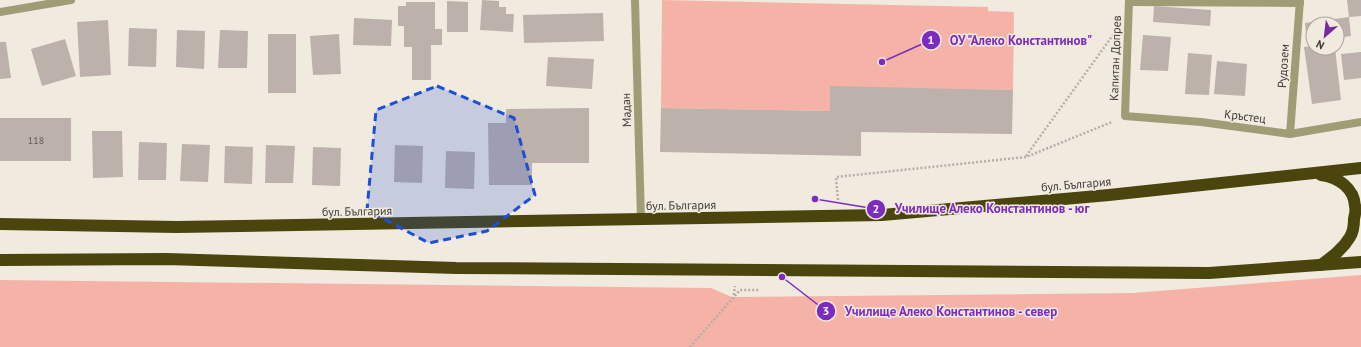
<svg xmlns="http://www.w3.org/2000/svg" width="1361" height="347" viewBox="0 0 1361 347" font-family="'PT Sans',sans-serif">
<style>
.green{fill:#f5b3a8}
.building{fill:#bdb2ab}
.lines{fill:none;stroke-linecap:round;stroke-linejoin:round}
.path{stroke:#b4afa6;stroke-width:2.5;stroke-dasharray:2 2;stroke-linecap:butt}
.street{stroke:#a09d76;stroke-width:8}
.highway{stroke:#4a440d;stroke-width:12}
.marked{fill:#1d4ed8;fill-opacity:0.2;stroke:#1d4ed8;stroke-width:3;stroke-dasharray:8 5;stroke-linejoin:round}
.labels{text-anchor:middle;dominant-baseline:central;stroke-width:3;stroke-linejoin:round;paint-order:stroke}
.number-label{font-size:10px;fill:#5e5a55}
.street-label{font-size:12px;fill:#3f3c38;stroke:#f1eadf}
.leader{fill:none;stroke:#7b2cbf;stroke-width:1.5}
.callout-dot{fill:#7b2cbf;stroke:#f1eadf;stroke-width:1.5}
.mark-label{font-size:12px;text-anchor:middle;font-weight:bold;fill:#fff}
.callout-label{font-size:13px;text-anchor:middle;font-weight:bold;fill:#7b2cbf;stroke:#f1eadf;stroke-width:3;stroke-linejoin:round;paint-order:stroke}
</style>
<rect width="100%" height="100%" fill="#f1eadf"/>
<g class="green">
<polygon points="662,0 988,7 988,11 1014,12 1013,90 830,87 830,111 661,108"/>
<polygon points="1361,275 1361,347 0,347 0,280 711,288 732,297 1133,293"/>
</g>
<g class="building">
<polygon points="482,0 499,1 499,7 506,7 506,14 514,14 513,32 480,30"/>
<polygon points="1347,0 1361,0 1361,16 1349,17 1351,36 1337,38 1337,24 1313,24 1313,41 1307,42 1305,23 1349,17"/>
<polygon points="447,1 468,2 468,32 447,32"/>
<polygon points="406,2 435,2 435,29 442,29 442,45 431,45 431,80 412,80 412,47 404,47 404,26 398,26 398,6 406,6"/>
<polygon points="1154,6 1211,10 1210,26 1153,22"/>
<polygon points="603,13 604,41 524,43 523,15"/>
<polygon points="354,18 392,20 391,46 353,45"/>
<polygon points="108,20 111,75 80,77 77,22"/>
<polygon points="129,28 157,29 156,67 128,66"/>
<polygon points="177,30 205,31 204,69 176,67"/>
<polygon points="220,30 248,31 247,68 218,68"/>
<rect x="268" y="34" width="28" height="59"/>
<polygon points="339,34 341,74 313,75 310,36"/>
<polygon points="1143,35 1171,37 1168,71 1140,70"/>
<polygon points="65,39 76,76 42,86 31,49"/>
<polygon points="0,42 6,42 11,78 0,79"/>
<polygon points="1313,46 1313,48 1335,48 1341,100 1312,104 1304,47"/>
<polygon points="1361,52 1361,78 1344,80 1341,54"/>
<polygon points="1188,53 1212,55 1209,95 1185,94"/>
<polygon points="548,57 594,59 592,89 546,86"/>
<polygon points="1217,61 1247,64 1245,96 1214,94"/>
<polygon points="830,86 1013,90 1012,134 861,132 861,156 660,152 661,108 830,111"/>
<polygon points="589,108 589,163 532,163 532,185 489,185 488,123 506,123 506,109"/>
<rect x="0" y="118" width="71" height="43"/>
<polygon points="92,131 122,131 123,177 93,178"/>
<polygon points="139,142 167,143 166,180 138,180"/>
<polygon points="182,144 210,145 208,182 180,181"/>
<polygon points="266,145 295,146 293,183 265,183"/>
<polygon points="395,145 423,146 422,183 394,182"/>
<polygon points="225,146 253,147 252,184 224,183"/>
<polygon points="313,147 341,148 340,186 312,185"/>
<polygon points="446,151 475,152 474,189 445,188"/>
</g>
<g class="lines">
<g class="path">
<polyline points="1026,156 1113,35"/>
<polyline points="838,200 836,177 1026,157 1112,122"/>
<polyline points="733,299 735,286"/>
<polyline points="690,347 740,290 760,290"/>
</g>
<g class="street">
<polyline points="635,0 641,220"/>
<polyline points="1129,0 1125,116 1201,122 1290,134 1361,122"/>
<polyline points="1129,2 1300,3"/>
<polyline points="0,12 71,0"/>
<polyline points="1290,134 1300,0"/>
</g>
<g class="highway">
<polyline points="0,224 177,227 882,215 1109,195 1361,168"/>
<polyline points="0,260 167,259 456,268 1209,273 1361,262"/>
<path d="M1321 265C1332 257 1343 249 1350 237 1353 232 1354 225 1354 219 1355 215 1356 210 1355 206 1354 188 1338 177 1321 175"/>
</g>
</g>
<path class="marked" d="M437 86 514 118 535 195 487 231 429 243 367 210 376 110Z"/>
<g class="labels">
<g class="number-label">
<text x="36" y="140">118</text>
</g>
<g class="street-label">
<text transform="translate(1115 58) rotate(-88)">Капитан Допрев</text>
<text transform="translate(1283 66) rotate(-86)">Рудозем</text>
<text transform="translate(626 110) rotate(-92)">Мадан</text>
<text transform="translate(1245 116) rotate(7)">Кръстец</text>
<text transform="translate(1076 184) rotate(-5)">бул. България</text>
<text transform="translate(681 205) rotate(-1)">бул. България</text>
<text transform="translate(357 211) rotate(-1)">бул. България</text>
</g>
</g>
<path class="leader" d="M882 62L931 40M815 199L876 209M782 277L826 311"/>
<g class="callout-dot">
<circle cx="882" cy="62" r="4"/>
<circle cx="815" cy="199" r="4"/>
<circle cx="782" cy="277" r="4"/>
<circle cx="931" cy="40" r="10"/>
<circle cx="876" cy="209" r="10"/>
<circle cx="826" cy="311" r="10"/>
</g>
<g class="mark-label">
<text x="931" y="44">1</text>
<text x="876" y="213">2</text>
<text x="826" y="315">3</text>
</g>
<g class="callout-label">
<text x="1021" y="45">ОУ "Алеко Константинов"</text>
<text x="992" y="213">Училище Алеко Константинов - юг</text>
<text x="951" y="316">Училище Алеко Константинов - север</text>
</g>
<g transform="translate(1325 36) rotate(208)"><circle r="19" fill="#f1eadf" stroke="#aaa49c"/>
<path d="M0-3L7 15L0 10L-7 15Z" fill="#78299a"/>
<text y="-6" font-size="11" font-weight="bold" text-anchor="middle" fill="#3f3c38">N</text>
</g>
</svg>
